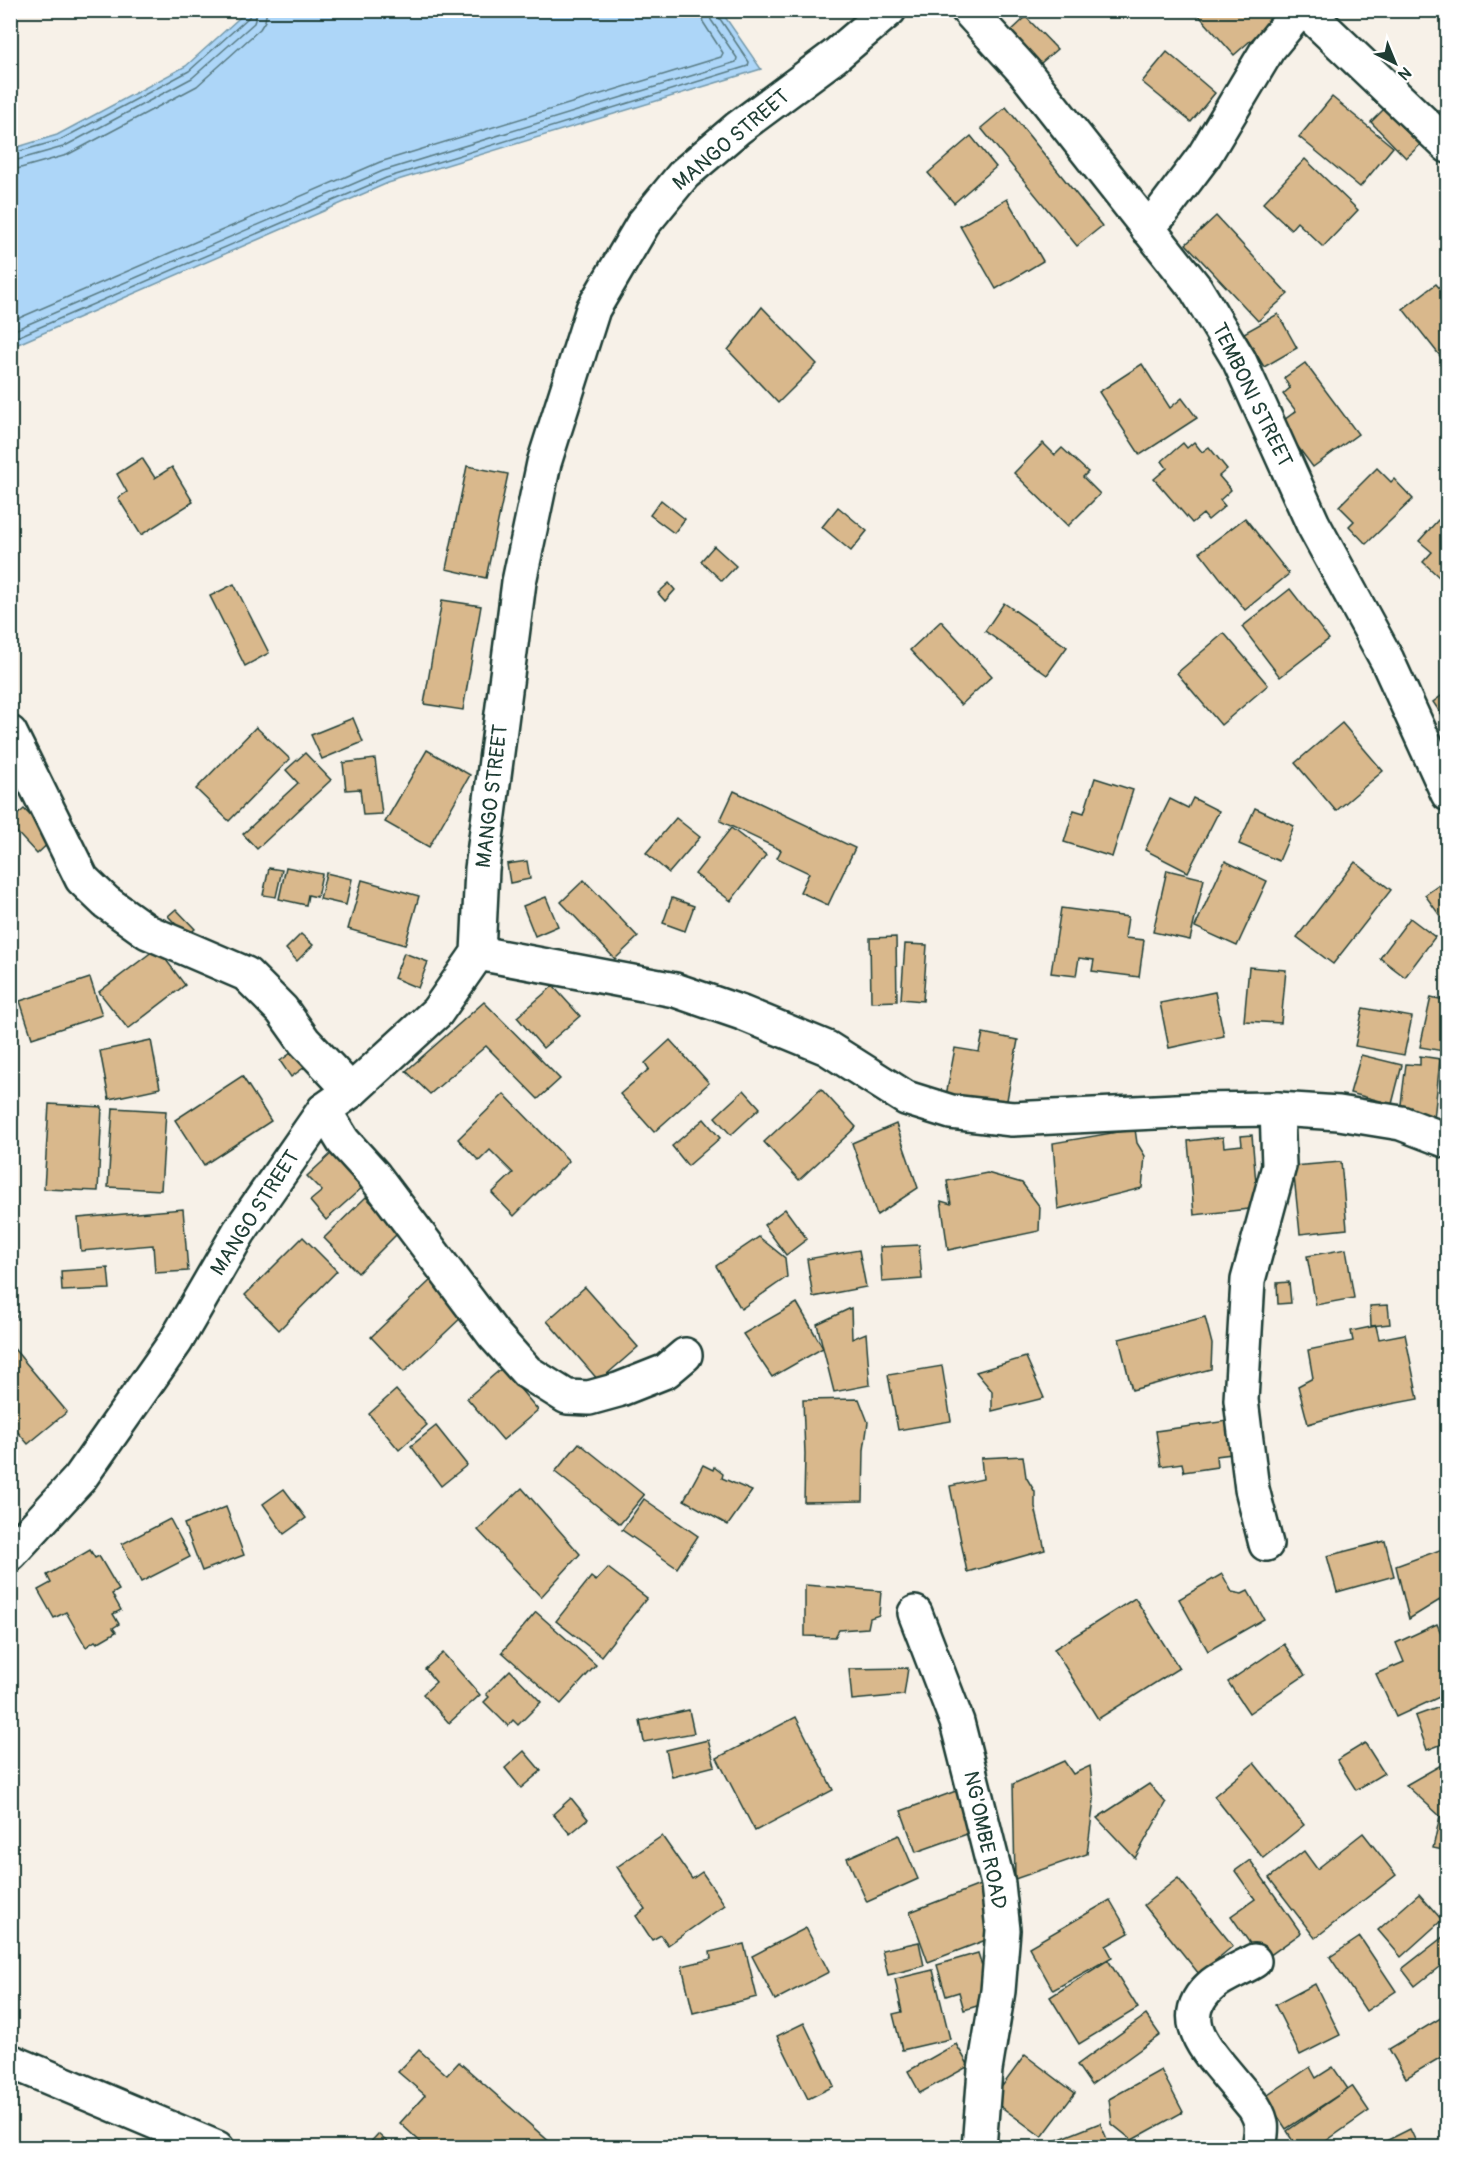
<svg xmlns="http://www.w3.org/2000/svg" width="1458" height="2158" viewBox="0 0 1458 2158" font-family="Pangolin,sans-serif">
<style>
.water{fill:#add6f8;stroke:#7499aa;stroke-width:1.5}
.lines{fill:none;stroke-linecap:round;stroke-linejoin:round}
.shore{stroke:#587a82;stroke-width:1.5}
.building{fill:#d9b88c;stroke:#1f3d34;stroke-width:1.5}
.minor-casing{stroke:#1f3d34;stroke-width:38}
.minor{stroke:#fff;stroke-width:33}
.labels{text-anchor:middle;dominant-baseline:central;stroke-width:6;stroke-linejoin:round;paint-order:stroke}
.street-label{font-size:21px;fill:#1f3d34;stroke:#fff}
</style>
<rect width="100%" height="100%" fill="#f7f1e8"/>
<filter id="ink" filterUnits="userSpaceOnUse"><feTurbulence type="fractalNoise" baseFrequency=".0167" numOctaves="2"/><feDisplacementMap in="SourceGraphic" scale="12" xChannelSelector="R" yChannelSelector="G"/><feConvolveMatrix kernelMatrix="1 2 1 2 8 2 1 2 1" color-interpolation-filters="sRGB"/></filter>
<g filter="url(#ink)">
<polygon class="water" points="247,11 721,11 761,69 388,183 11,347 11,149 57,135 186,66"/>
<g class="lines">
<g class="shore">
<polyline points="10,154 60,140 189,71 249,17 251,10"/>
<polyline points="10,162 63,147 192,78 254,23 258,10"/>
<polyline points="10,171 67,155 197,86 260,29 265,21 267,10"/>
<polyline points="10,322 380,162 721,57 723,53 703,22 700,10"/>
<polyline points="10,332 383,171 736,62 737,58 711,20 709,10"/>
<polyline points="10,340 386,178 748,66 749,62 718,16 717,10"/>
</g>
</g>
<g class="building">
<polygon points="1194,10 1280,10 1282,13 1234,55"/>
<polygon points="1026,17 1057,49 1041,63 1011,31"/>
<polygon points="1167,52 1215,93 1191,122 1142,82"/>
<polygon points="1332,97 1393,147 1360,187 1299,137"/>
<polygon points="1006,107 1102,226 1077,246 981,128"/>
<polygon points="1384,109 1420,145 1406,158 1371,122"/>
<polygon points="971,136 996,167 954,203 928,173"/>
<polygon points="1305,159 1358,210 1323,247 1297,222 1291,229 1263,203"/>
<polygon points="1007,199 1043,261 996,289 960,226"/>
<polygon points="1216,216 1288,294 1258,321 1186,244"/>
<polygon points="1436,284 1448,298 1448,366 1403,309"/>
<polygon points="762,307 817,364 778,403 728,350"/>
<polygon points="1278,314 1297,348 1264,367 1244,333"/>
<polygon points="1305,363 1358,434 1313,467 1280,423 1296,411 1283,394 1290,388 1284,378"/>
<polygon points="1142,364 1170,408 1182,398 1197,418 1140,455 1099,392"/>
<polygon points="1194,442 1202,452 1209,447 1227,469 1219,476 1231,490 1220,500 1225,506 1208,520 1203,514 1192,523 1154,479 1167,468 1162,461 1183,443 1187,448"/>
<polygon points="1043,443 1055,455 1062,448 1088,472 1083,477 1100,494 1068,526 1014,473"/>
<polygon points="142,458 155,478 172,467 193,502 141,535 118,498 127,492 117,474"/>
<polygon points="467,466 508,474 486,578 446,569"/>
<polygon points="1377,468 1391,482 1394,479 1413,499 1366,544 1349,526 1354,521 1339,506"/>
<polygon points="661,500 685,519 674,533 650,515"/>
<polygon points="838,507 867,531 851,551 822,527"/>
<polygon points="1245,518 1289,574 1245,610 1200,552"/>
<polygon points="1438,520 1448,528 1448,569 1440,578 1423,562 1432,552 1419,541"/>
<polygon points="714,546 736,566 722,581 701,561"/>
<polygon points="669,583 675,590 665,601 658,593"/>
<polygon points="234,584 269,653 245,666 210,596"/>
<polygon points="1290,589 1329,639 1280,677 1242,627"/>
<polygon points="442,600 481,606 463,710 424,704"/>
<polygon points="1004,603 1067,647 1047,675 985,631"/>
<polygon points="941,621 992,676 961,705 910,650"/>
<polygon points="1224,633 1268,685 1221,725 1177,673"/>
<polygon points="1448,691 1448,716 1444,718 1433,702"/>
<polygon points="353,718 363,742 322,759 311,735"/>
<polygon points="1342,723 1383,771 1336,811 1295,763"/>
<polygon points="256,727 290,759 229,821 196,789"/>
<polygon points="427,750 470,775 429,847 385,822"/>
<polygon points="305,753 331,780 257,849 243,834 298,783 286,770"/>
<polygon points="375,759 382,814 363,815 360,789 346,790 343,763"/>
<polygon points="1095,778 1133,790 1112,857 1064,842 1074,810 1084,813"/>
<polygon points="10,780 16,791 10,794"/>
<polygon points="734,791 855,848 828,905 800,892 809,873 777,858 781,850 720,821"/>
<polygon points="1193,798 1219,811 1188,872 1145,850 1170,799 1188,808"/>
<polygon points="1255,808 1294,826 1279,861 1239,844"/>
<polygon points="24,809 53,839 37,854 10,825 10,821"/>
<polygon points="676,818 700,837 669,873 646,853"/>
<polygon points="731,828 766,855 731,901 695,874"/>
<polygon points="527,861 530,879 510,883 507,864"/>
<polygon points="1225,861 1267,881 1237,946 1195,927"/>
<polygon points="1355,862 1391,890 1333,964 1297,937"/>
<polygon points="286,867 322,874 317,897 308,895 306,905 279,899"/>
<polygon points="269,868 282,870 276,897 263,895"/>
<polygon points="1167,870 1204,879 1190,940 1153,932"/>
<polygon points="326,873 352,879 346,905 320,899"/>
<polygon points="1448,879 1448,927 1425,895"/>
<polygon points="362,880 419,896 405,945 348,929"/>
<polygon points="584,880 638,937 615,959 561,902"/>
<polygon points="546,897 558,926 535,936 523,906"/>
<polygon points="672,898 694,906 685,931 663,923"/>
<polygon points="1061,908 1128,917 1125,938 1144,940 1139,977 1092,971 1094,960 1079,958 1076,976 1051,973"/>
<polygon points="176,909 195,929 187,936 168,916"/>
<polygon points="1410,918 1435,937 1405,977 1380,958"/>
<polygon points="301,934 313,945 297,961 286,949"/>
<polygon points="896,937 897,1001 871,1002 870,938"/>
<polygon points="905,944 927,945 923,1001 901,999"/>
<polygon points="157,948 185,985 128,1029 99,992"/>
<polygon points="404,953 428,962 418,988 394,978"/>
<polygon points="1249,967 1286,970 1281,1023 1244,1021"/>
<polygon points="90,978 102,1015 32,1038 20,1001"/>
<polygon points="553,986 580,1016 543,1048 517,1017"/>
<polygon points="1215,992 1224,1036 1169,1048 1160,1003"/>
<polygon points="1431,997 1448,1001 1448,1029 1443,1051 1420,1047"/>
<polygon points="484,1002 560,1079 538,1099 486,1046 430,1094 406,1071"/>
<polygon points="1363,1008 1412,1017 1404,1055 1355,1046"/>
<polygon points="983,1033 1018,1040 1005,1111 945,1101 955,1048 979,1052"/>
<polygon points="151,1040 160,1088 109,1099 100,1051"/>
<polygon points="670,1040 709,1083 654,1132 620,1094 649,1069 645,1063"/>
<polygon points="298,1048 309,1064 291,1077 280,1061"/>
<polygon points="1361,1055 1402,1065 1392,1104 1350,1093"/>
<polygon points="1420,1056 1440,1059 1434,1120 1400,1112 1406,1064 1420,1065"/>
<polygon points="1448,1064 1448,1100 1444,1099"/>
<polygon points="242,1076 271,1121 204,1165 175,1120"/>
<polygon points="821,1089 856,1127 799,1180 764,1142"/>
<polygon points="744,1090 760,1108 731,1135 715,1117"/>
<polygon points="504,1094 569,1161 514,1216 492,1193 513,1173 490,1150 479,1161 458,1139"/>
<polygon points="49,1104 102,1107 98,1191 44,1189"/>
<polygon points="113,1108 166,1111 161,1190 108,1187"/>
<polygon points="704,1119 720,1138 688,1166 672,1146"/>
<polygon points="896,1124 918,1188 877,1215 852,1143"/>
<polygon points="1135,1129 1137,1143 1145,1156 1142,1188 1058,1209 1053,1143"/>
<polygon points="1252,1135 1258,1208 1194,1215 1188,1141 1223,1137 1224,1147 1242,1145 1241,1136"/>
<polygon points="333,1152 364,1186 326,1220 310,1201 322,1191 307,1176"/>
<polygon points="1341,1162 1347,1229 1300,1234 1293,1166"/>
<polygon points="987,1173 1022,1183 1040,1207 1039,1231 948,1250 941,1201 951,1204 947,1181"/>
<polygon points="366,1197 399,1232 358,1273 324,1238"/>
<polygon points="183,1209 188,1271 155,1273 153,1245 81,1251 78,1218"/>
<polygon points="785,1209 807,1239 786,1255 764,1225"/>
<polygon points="303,1237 337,1271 279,1330 245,1295"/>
<polygon points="759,1237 785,1258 787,1277 741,1309 716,1266"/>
<polygon points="919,1245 922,1279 882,1282 880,1247"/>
<polygon points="1346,1249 1354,1298 1316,1305 1307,1256"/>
<polygon points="859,1250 866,1287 813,1297 807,1259"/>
<polygon points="108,1268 110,1289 62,1291 61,1271"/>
<polygon points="433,1278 465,1314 404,1372 371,1337"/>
<polygon points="1289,1282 1291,1303 1278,1304 1277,1283"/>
<polygon points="585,1287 638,1347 599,1381 547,1321"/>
<polygon points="797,1303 823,1348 772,1377 743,1334"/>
<polygon points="1388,1305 1390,1324 1371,1326 1370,1306"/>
<polygon points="851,1308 852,1339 866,1333 870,1385 834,1392 817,1324"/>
<polygon points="10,1310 16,1316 10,1321"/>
<polygon points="1205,1317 1212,1344 1211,1369 1132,1390 1119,1339"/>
<polygon points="1376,1326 1379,1339 1405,1334 1418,1399 1354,1411 1308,1424 1298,1386 1313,1378 1308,1350 1353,1341 1351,1331"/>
<polygon points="10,1344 67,1412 28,1444 10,1423"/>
<polygon points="1026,1357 1044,1398 992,1411 992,1391 976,1372"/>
<polygon points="942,1366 951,1421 898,1430 888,1375"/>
<polygon points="502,1368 538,1410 503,1440 467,1398"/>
<polygon points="396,1390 427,1425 399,1450 369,1414"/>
<polygon points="859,1399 868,1422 864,1450 863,1501 804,1502 805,1454 803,1400"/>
<polygon points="1227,1421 1232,1454 1216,1456 1217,1467 1184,1472 1182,1463 1161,1466 1156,1431"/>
<polygon points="436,1426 467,1465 441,1486 411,1446"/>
<polygon points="579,1443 644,1495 620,1524 555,1472"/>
<polygon points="1023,1456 1026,1477 1035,1492 1035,1507 1045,1550 967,1572 950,1486 983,1479 981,1458"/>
<polygon points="703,1465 713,1470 714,1467 723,1474 722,1478 752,1491 728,1525 684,1500"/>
<polygon points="522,1488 580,1554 541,1597 478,1530"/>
<polygon points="284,1489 306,1518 284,1534 263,1504"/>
<polygon points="644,1499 698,1536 677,1568 622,1530"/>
<polygon points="226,1507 244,1555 202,1571 184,1524"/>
<polygon points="170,1519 190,1557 141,1582 122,1544"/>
<polygon points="1385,1541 1394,1576 1337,1592 1327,1556"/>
<polygon points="1448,1547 1448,1595 1409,1619 1396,1566"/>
<polygon points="90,1550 95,1558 99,1556 119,1590 112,1594 121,1610 113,1614 119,1624 113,1628 116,1632 97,1643 95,1641 86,1647 66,1612 54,1618 38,1590 51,1583 47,1575"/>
<polygon points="608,1568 647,1598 601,1656 556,1621 591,1577 596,1581"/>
<polygon points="1222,1574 1232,1592 1242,1594 1248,1591 1264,1619 1208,1651 1179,1599"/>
<polygon points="805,1585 881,1591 879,1615 870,1618 868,1628 839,1630 835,1637 805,1636"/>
<polygon points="1135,1598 1179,1668 1098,1719 1054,1649"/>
<polygon points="536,1612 596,1665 561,1704 502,1652"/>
<polygon points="1437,1624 1448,1649 1448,1693 1396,1717 1376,1674 1404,1662 1396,1643"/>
<polygon points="1284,1644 1305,1675 1249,1713 1228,1682"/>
<polygon points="443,1653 480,1695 449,1723 423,1694 436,1682 425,1669"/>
<polygon points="908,1668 904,1695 852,1700 849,1669"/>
<polygon points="510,1670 541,1702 518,1725 513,1720 508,1726 484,1702 489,1697 486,1694"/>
<polygon points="1448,1704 1448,1742 1427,1750 1415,1716"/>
<polygon points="689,1710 694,1733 644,1742 640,1721"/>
<polygon points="796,1717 833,1790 755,1831 717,1758"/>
<polygon points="708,1740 715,1766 672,1777 666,1750"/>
<polygon points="1365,1743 1384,1773 1356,1790 1337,1760"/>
<polygon points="524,1751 541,1771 521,1788 505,1768"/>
<polygon points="1064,1761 1073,1774 1090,1766 1094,1800 1087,1854 1015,1879 1013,1784"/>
<polygon points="1448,1761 1448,1851 1433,1848 1440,1816 1406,1785"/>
<polygon points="1254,1763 1304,1825 1263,1858 1214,1796"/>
<polygon points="1149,1784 1166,1803 1135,1858 1097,1818"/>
<polygon points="956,1791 970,1833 916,1852 901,1811"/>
<polygon points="571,1798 588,1819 570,1834 553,1814"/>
<polygon points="1363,1833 1396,1875 1315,1938 1269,1878 1304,1851 1317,1869"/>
<polygon points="899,1835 918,1879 867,1902 847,1858"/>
<polygon points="662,1836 692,1879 702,1872 725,1905 668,1945 661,1935 652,1940 636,1916 645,1909 617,1867"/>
<polygon points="1250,1860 1301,1933 1262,1961 1231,1916 1255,1899 1235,1871"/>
<polygon points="1178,1878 1233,1946 1199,1974 1144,1905"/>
<polygon points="980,1885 999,1935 928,1962 910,1912"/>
<polygon points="1419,1894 1442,1920 1401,1957 1378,1930"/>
<polygon points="1110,1900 1129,1933 1106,1946 1112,1957 1053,1990 1029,1947"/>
<polygon points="806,1928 829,1972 775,2000 752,1956"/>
<polygon points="1448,1933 1448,1960 1415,1986 1402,1969"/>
<polygon points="1360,1937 1396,1991 1366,2011 1330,1957"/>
<polygon points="919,1942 924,1966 888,1975 882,1950"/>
<polygon points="744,1944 757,1997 693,2013 682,1966 711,1959 710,1952"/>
<polygon points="978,1953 993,2001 964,2010 959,1992 946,1996 937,1965"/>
<polygon points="1108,1960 1138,2008 1079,2044 1050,1997"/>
<polygon points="933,1970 950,2039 902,2050 893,2014 902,2012 895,1979"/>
<polygon points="1315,1984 1340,2035 1300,2055 1275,2005"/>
<polygon points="1146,2015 1160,2035 1091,2085 1077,2065"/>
<polygon points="1444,2016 1448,2022 1448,2053 1406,2078 1389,2049"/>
<polygon points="804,2023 834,2086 808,2099 777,2036"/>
<polygon points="956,2044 969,2066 920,2093 908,2071"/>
<polygon points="419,2050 447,2075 459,2062 553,2145 551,2148 427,2148 400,2123 425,2095 398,2072"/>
<polygon points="1025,2055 1075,2093 1042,2137 992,2100"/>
<polygon points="1310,2067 1316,2078 1333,2067 1348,2089 1286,2129 1265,2097"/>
<polygon points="1161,2070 1183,2112 1132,2140 1112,2124 1109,2099"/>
<polygon points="1352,2086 1369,2111 1316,2148 1298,2148 1287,2131"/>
<polygon points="1100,2123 1111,2148 1037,2148"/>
<polygon points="1410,2129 1419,2148 1372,2148"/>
<polygon points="378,2134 394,2148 365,2148"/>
</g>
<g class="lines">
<defs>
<g id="minor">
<polyline points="968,10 1023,70 1196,289 1239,360 1313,524 1387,660 1448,794"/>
<polyline points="1305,10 1448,146"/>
<polyline points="1147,228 1161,213 1204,156 1268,49 1300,10"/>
<polyline points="10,733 82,879 106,902 148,932 246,974 282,1010 304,1041 351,1091"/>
<polyline points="478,953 675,990 742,1013 827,1048 906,1098 951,1112 1012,1119 1196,1110 1277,1109 1339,1113 1401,1123 1448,1141"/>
<polyline points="324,1110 343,1141 373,1174 494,1335 527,1372 567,1397 589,1398 618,1390 666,1371 685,1355"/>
<polyline points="1266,1544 1252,1489 1241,1400 1248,1280 1279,1166 1277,1109"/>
<polyline points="10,1554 80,1478 176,1341 239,1232 324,1110 351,1091 437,1012 478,953 482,869 519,582 544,463 593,309 643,224 684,174 738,128 835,56 889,10"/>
<polyline points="915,1613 957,1722 998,1884 1003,1930 998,1991 985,2070 979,2148"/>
<path d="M1254 1961C1241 1969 1224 1975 1213 1984 1177 2014 1201 2044 1224 2071 1234 2083 1244 2095 1254 2107 1264 2123 1262 2130 1259 2148"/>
<polyline points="10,2061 217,2148"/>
</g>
</defs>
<use href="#minor" class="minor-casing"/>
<use href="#minor" class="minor"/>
</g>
</g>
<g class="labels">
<g class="street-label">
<text transform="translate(731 140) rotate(-40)">MANGO STREET</text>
<text transform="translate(1252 395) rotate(64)">TEMBONI STREET</text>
<text transform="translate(492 796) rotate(-83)">MANGO STREET</text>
<text transform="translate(255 1213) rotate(-57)">MANGO STREET</text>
<text transform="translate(985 1840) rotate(78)">NG'OMBE ROAD</text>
</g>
</g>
<rect width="1458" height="2158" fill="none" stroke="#fff" stroke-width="36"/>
<rect x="18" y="18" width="1422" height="2122" fill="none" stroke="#1f3d34" stroke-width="2" filter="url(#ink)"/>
<g transform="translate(1395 63) rotate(137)" stroke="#ffffff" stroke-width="4.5" paint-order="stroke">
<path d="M0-4.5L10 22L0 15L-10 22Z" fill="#1f3d34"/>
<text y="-9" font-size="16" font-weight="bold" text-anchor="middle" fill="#1f3d34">N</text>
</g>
</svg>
